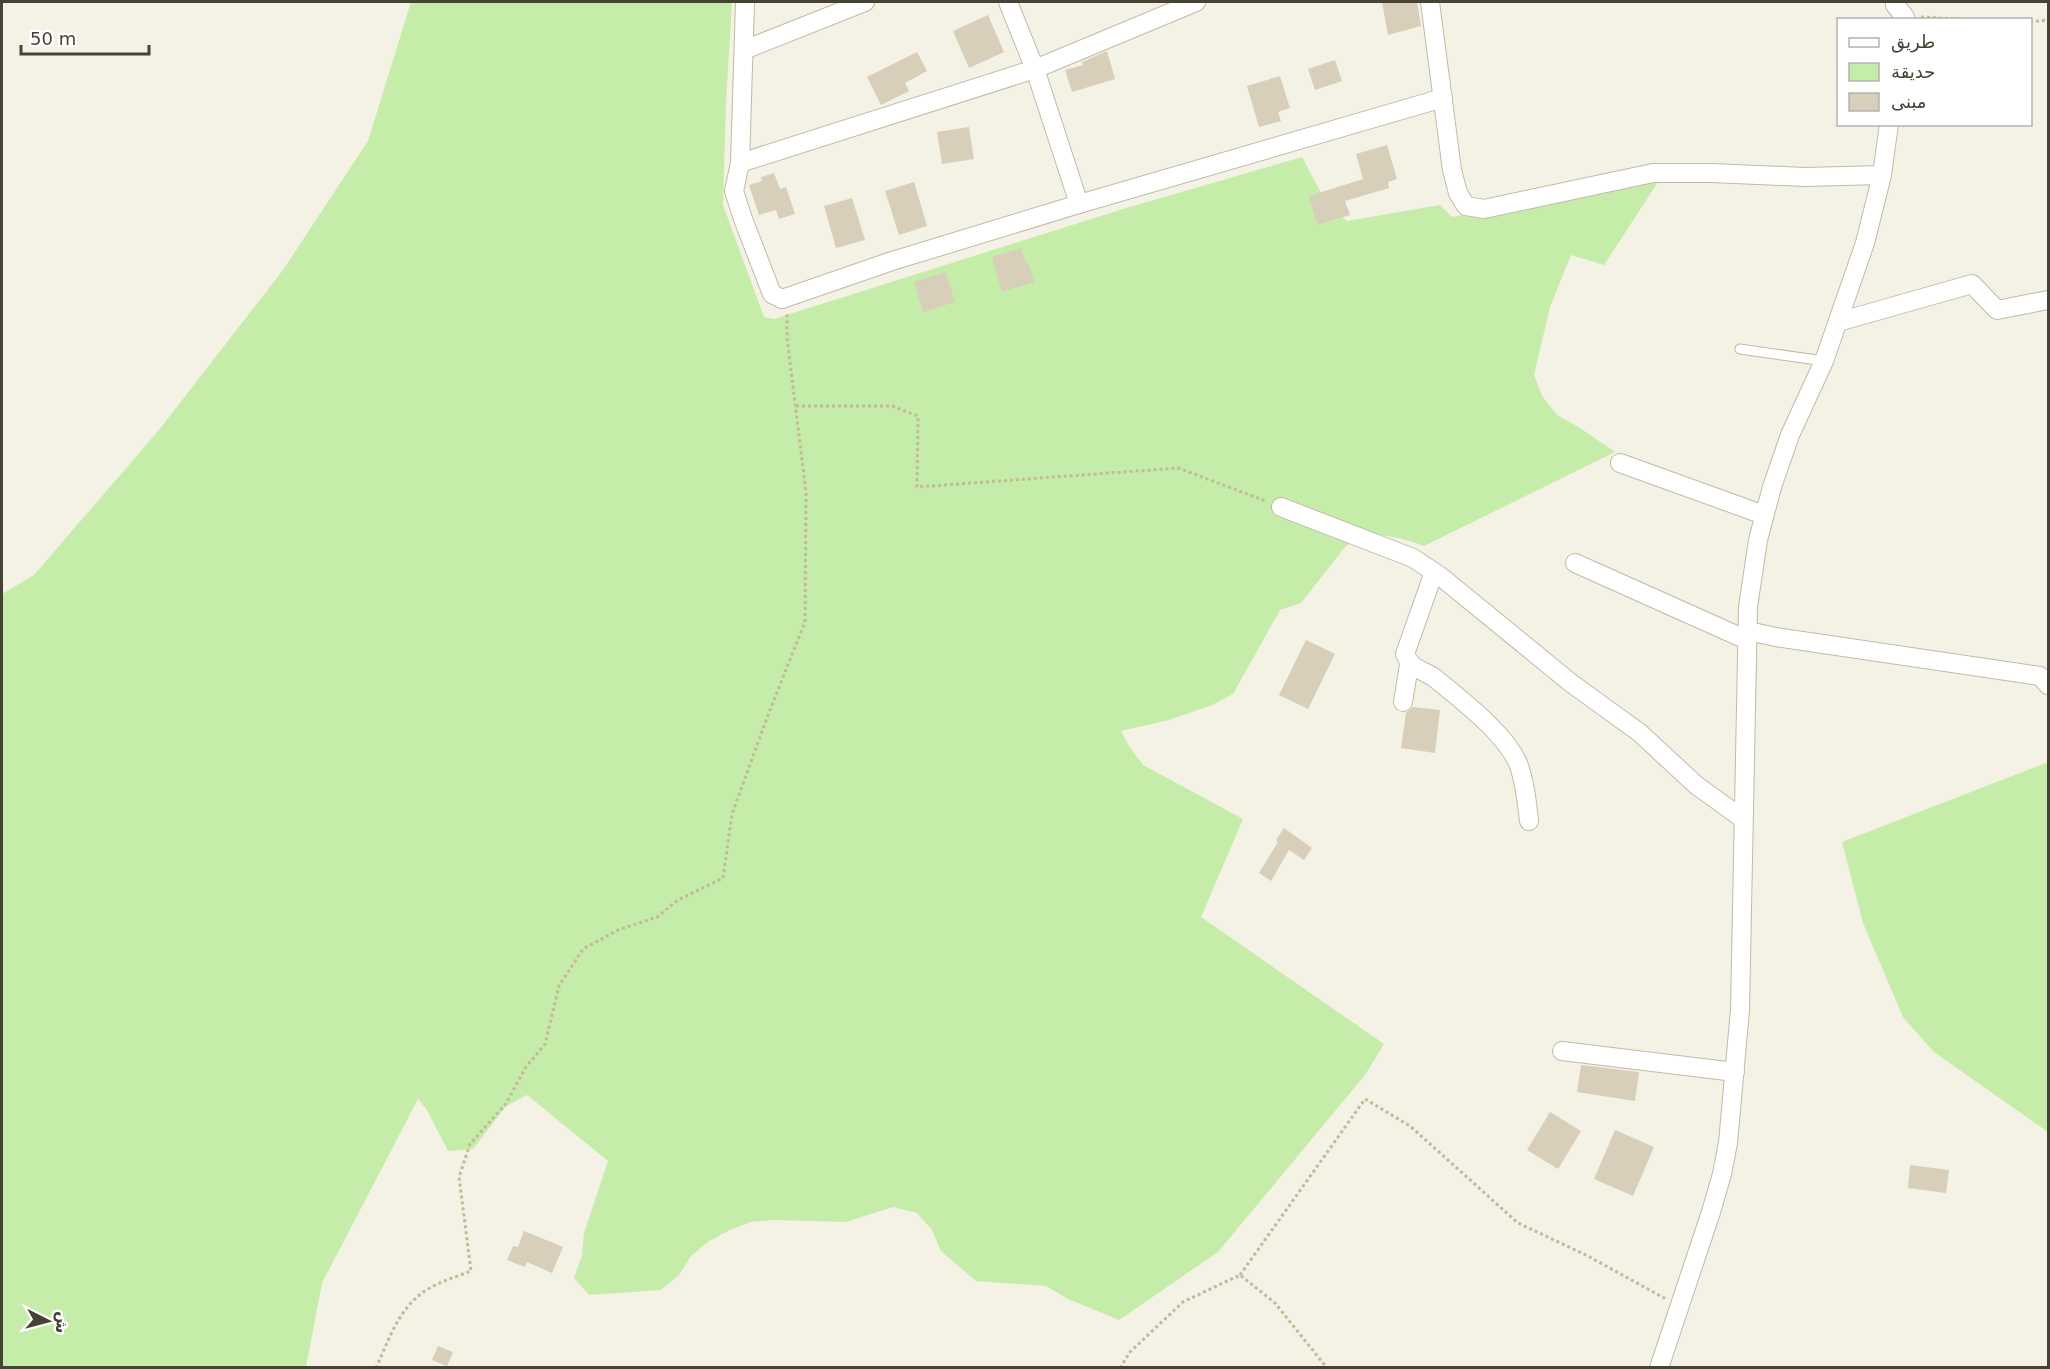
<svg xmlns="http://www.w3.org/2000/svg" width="2050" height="1369" viewBox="0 0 2050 1369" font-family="'DejaVu Sans',Cairo,sans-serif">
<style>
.green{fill:#c6ecaa}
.building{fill:#d7cfb9}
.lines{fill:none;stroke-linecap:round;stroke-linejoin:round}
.lane-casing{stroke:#c0bba7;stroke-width:11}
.street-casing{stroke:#c0bba7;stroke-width:20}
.path{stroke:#c4b997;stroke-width:3;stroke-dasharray:3 3;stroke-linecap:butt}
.lane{stroke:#fff;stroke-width:9}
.street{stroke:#fff;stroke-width:18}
</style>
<rect width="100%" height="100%" fill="#f4f1e5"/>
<g class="green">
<path d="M411 2H732L726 103 723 205 764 317 774 319 1123 209 1302 157 1328 206 1347 221 1440 205 1452 217 1660 179 1604 265 1571 255 1550 307 1534 375 1542 396 1557 415 1577 426 1615 452 1424 546C1404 538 1385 535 1364 533L1345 547 1301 603 1280 610 1233 694 1212 705 1169 720 1121 731 1129 746 1143 765 1243 819 1201 917 1384 1044 1365 1075 1218 1252 1119 1320 1068 1299 1046 1286 976 1281 941 1251 932 1230 917 1213 893 1207 846 1222 774 1220 751 1222 730 1230 709 1241 691 1256 679 1275 661 1290 589 1295 574 1278 582 1256 584 1233 608 1161 527 1095 506 1106 473 1149 448 1151 427 1110 418 1099 322 1283 306 1367H2V594L34 575 159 430 283 270 368 141Z"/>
<polygon points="2048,762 2048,1132 1934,1052 1903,1017 1863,923 1842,842"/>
</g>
<g class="building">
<polygon points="1382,2 1417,2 1421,26 1388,35"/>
<polygon points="988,15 1004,52 969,68 953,31"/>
<polygon points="1107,51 1115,79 1072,92 1065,70 1083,65 1082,62"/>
<polygon points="917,52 927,71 905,83 909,91 881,105 867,77"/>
<polygon points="1335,60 1342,81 1315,90 1308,69"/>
<polygon points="1280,76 1290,108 1278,112 1281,121 1259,127 1247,86"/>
<polygon points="969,127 974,159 942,164 937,132"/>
<polygon points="1387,145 1397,179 1388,182 1389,188 1345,201 1350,215 1317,225 1309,196 1363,179 1356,154"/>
<polygon points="774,173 780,189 786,187 795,214 779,219 776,210 759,215 749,185 762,181 761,177"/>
<polygon points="914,182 927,226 899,235 885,191"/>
<polygon points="852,198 865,240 836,248 824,206"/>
<polygon points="1021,248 1026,263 1028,262 1034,282 1002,292 992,257"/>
<polygon points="946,272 955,302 923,312 914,282"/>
<polygon points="1306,640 1335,654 1308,709 1279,695"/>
<polygon points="1413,707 1440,710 1435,753 1401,748 1406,713"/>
<polygon points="1284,828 1312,848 1304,860 1289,850 1271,881 1259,873 1278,842 1276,840"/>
<polygon points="1581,1065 1639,1072 1635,1101 1577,1092"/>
<polygon points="1550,1112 1581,1131 1558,1169 1527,1150"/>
<polygon points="1615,1130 1654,1147 1633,1196 1594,1179"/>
<polygon points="1910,1165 1949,1170 1946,1193 1908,1188"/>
<polygon points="524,1231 563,1247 552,1273 527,1262 525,1267 507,1260 513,1246 518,1247"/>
<polygon points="438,1346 453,1352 447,1366 432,1360"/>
</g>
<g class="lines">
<defs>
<polyline id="lane" points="1740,349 1824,361"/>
<g id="street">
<polyline points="745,2 740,163 734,191 743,219 772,294 782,299 892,261 1079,204 1443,98"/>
<polyline points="1008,2 1035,69 1079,204"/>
<polyline points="1430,2 1452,170 1458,193 1466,206 1484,209 1653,173 1712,173 1805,177 1882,175"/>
<polyline points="1895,2 1895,5 1905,17 1904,20"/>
<polyline points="744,50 865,2"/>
<polyline points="740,163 1035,69 1196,2"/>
<polyline points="1838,322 1972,284 1997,310 2048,300"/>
<polyline points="1620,463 1764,515"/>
<polyline points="1281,507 1413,558 1440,576 1571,683 1640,733 1696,785 1743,819"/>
<polyline points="1575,563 1747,640"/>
<path d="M1434 572 1405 654C1412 671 1423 669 1436 679 1461 700 1508 735 1519 766 1525 783 1527 802 1529 821"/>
<polyline points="1748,631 1776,637 2040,676 2048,685"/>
<polyline points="1403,702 1409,665"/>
<polyline points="1562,1051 1735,1072"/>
<polyline points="1659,1368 1711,1212 1722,1174 1728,1143 1740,1010 1748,607 1758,540 1772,487 1790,435 1824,361 1865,243 1882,175 1889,124"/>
</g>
</defs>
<use href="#lane" class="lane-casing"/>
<use href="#street" class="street-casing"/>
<g class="path">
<polyline points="1921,17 1975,20"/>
<polyline points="2030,22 2048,20"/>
<polyline points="796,406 892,406 918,416 917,487 1178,468 1266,501"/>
<polyline points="1240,1275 1365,1099 1410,1126 1518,1223 1586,1255 1666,1299"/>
<path d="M376 1368C387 1344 396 1316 416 1298 431 1284 453 1278 471 1271L459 1177 470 1144 505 1105 526 1067 545 1044 559 986 583 949 618 930 657 917 678 900 723 878 732 814 768 715 805 622 806 492 787 338V314"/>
<polyline points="1120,1368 1130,1352 1183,1302 1240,1275 1275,1303 1327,1368"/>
</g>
<use href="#lane" class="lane"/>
<use href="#street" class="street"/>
</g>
<rect width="2050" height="1369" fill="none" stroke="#474234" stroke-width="6"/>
<rect x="1837" y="18" width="195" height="108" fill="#ffffff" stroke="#b5b3ae" stroke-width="1.5"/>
<rect x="1849" y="38" width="30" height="9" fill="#ffffff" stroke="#b5b3ae" stroke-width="1.5"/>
<text x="1891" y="48" font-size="18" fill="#474234">طريق</text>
<rect x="1849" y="63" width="30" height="18" fill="#c6ecaa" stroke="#b5b3ae" stroke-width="1.5"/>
<text x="1891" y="78" font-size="18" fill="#474234">حديقة</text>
<rect x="1849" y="93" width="30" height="18" fill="#d7cfb9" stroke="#b5b3ae" stroke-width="1.5"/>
<text x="1891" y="108" font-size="18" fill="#474234">مبنى</text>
<g transform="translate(48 1321) rotate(96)" stroke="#ffffff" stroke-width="4.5" paint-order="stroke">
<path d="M0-4.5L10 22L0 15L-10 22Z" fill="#474234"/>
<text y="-9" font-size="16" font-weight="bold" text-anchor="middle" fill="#474234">ش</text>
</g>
<path d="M21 45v9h128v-9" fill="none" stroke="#474234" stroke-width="3"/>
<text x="30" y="45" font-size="18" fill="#474234" stroke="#ffffff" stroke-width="4.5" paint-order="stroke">50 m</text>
</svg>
